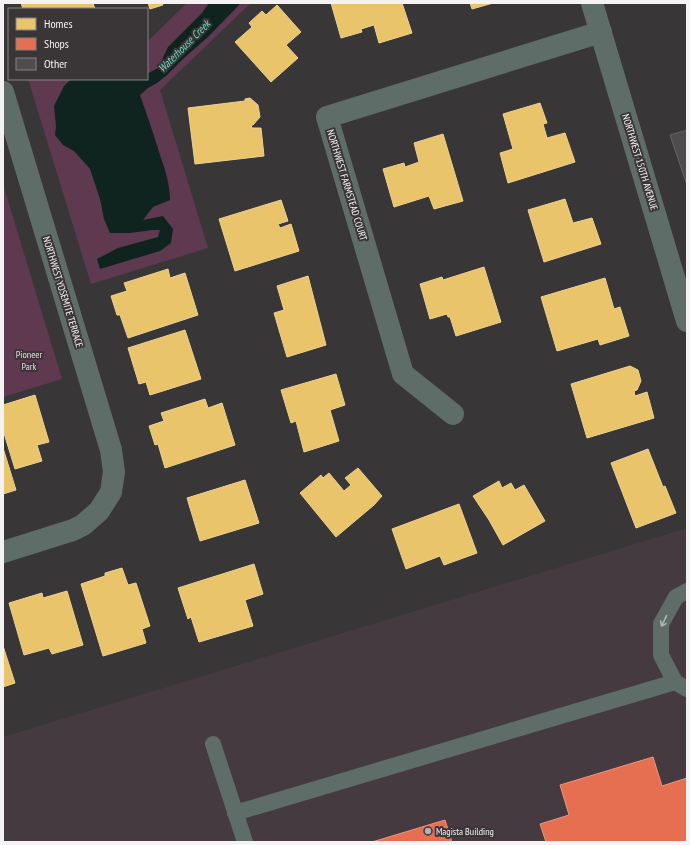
<svg xmlns="http://www.w3.org/2000/svg" width="690" height="845" viewBox="0 0 690 845" font-family="'PT Sans Narrow',sans-serif">
<style>
.built{fill:#443a40}
.green{fill:#5e394f}
.water{fill:#0f241f}
.homes{fill:#e9c46a;stroke:#edd293}
.shops{fill:#e76f51;stroke:#eb9682}
.building{fill:#4e4c4d;stroke:#656364}
.lines{fill:none;stroke-linecap:round;stroke-linejoin:round}
.service{stroke:#5f6d69;stroke-width:16}
.minor{stroke:#5f6d69;stroke-width:22}
.oneway{stroke:#b2b6b5}
.poi-dot{fill:#b3b0b2;stroke:#3a3537;stroke-width:1.5}
.labels{text-anchor:middle;dominant-baseline:central;stroke-width:4;stroke-linejoin:round;paint-order:stroke}
.street-label{font-size:10px;fill:#f5f2f4;stroke:#3a3537}
.park-label{font-size:10px;fill:#f5d4e6;stroke:#3a3537}
.poi-label{font-size:10px;fill:#f5f2f4;stroke:#3a3537;text-anchor:start}
.water-label{font-size:11px;font-style:italic;fill:#6ddbc1;stroke:#3a3537}
</style>
<rect width="100%" height="100%" fill="#393637"/>
<polygon class="built" points="687,528 687,842 3,842 3,737"/>
<g class="green">
<polygon points="187,3 251,3 160,90 208,248 91,284 28,79 147,79 147,42"/>
<polygon points="3,184 62,379 3,397"/>
</g>
<path class="water" d="M209 3H241L208 37 184 58 167 75 157 83 148 88 140 95C147 115 154 135 160 155 165 169 170 185 170 200L153 207 143 220 163 216 173 229 171 243 160 251 100 269 97 259 118 248 158 237 160 230H152L130 233H110L104 219 100 199 90 169 74 151 63 145 55 135 56 127 54 106 64 86 71 79H147V74L158 68 168 47 202 13Z"/>
<g class="homes">
<polygon points="21,3 93,3 95,9 23,9"/>
<polygon points="148,3 162,3 163,5 150,9"/>
<polygon points="331,3 402,3 412,33 379,43 374,25 361,29 362,32 341,38"/>
<polygon points="470,3 493,3 472,9"/>
<polygon points="277,5 301,32 286,45 298,58 271,82 235,42 252,27 249,23 262,11 266,15"/>
<polygon points="250,98 258,105 260,117 253,125 251,125 252,128 261,128 264,156 195,164 188,108 245,101 245,99"/>
<polygon points="540,103 547,123 543,124 547,138 565,133 575,162 508,183 500,153 513,149 503,114"/>
<polygon points="443,134 463,201 434,209 429,196 394,207 383,169 404,163 405,167 419,162 414,143"/>
<polygon points="565,199 573,223 592,218 601,244 544,262 528,210"/>
<polygon points="281,200 288,221 278,224 280,228 291,224 299,251 235,271 219,219"/>
<polygon points="484,267 501,322 456,336 450,317 448,317 447,314 430,319 420,284 442,277 443,280"/>
<polygon points="168,269 170,278 185,273 198,315 128,338 120,315 117,315 111,296 127,291 124,283"/>
<polygon points="308,276 326,345 287,357 274,313 284,310 277,286"/>
<polygon points="605,278 614,309 620,307 629,336 600,345 598,339 557,351 541,297"/>
<polygon points="185,330 201,379 150,395 146,382 139,384 128,348"/>
<polygon points="630,366 638,370 641,381 637,390 634,391 635,396 647,392 654,418 587,438 571,384"/>
<polygon points="336,374 345,405 330,410 339,441 304,452 296,421 291,423 281,390"/>
<polygon points="35,395 49,442 37,445 42,461 15,469 3,430 3,405"/>
<polygon points="205,399 208,408 222,403 235,445 165,468 158,444 155,445 149,426 164,421 161,413"/>
<polygon points="3,448 16,490 3,494"/>
<polygon points="648,449 663,487 665,486 676,513 636,528 611,463"/>
<polygon points="358,468 382,496 374,505 336,537 300,493 321,475 323,478 329,473 344,491 351,485 345,478"/>
<polygon points="245,480 259,523 200,541 187,498"/>
<polygon points="499,481 502,488 511,483 515,490 524,485 545,521 503,545 489,520 473,496"/>
<polygon points="459,504 477,553 444,565 440,556 406,569 392,529"/>
<polygon points="254,564 263,594 245,600 253,626 199,642 191,617 188,619 178,588"/>
<polygon points="122,568 128,585 136,583 150,626 142,629 146,643 103,656 81,584 105,576 105,573"/>
<polygon points="67,591 83,645 52,654 49,648 24,655 9,603 42,593 43,598"/>
<polygon points="3,646 15,683 3,687"/>
</g>
<g class="shops">
<polygon points="653,757 662,786 687,778 687,842 546,842 540,824 569,815 560,785"/>
<polygon points="445,820 452,842 372,842"/>
</g>
<polygon class="building" points="687,130 687,185 670,135"/>
<g class="lines">
<g class="service">
<polyline points="687,591 676,597 661,624 661,655 675,682 687,689"/>
<polyline points="213,744 245,842"/>
<polyline points="235,813 675,682"/>
</g>
<g class="minor">
<polyline points="592,3 687,321"/>
<polyline points="3,92 111,450 114,472 111,492 99,511 83,525 73,530 3,552"/>
<polyline points="453,414 403,374 327,117 601,32"/>
</g>
</g>
<defs><path id="oneway-shaft" d="M-6 0H5M1.5-3L5.5 0L1.5 3" fill="none" stroke-width="1.6" stroke-linecap="round" stroke-linejoin="round"/></defs>
<use class="oneway" href="#oneway-shaft" transform="translate(664 621) rotate(115)"/>
<circle class="poi-dot" cx="428" cy="831" r="4"/>
<g class="labels">
<g class="street-label">
<text transform="translate(640 162) rotate(73)">NORTHWEST 150TH AVENUE</text>
<text transform="translate(347 185) rotate(73)">NORTHWEST FARMSTEAD COURT</text>
<text transform="translate(63 292) rotate(73)">NORTHWEST YOSEMITE TERRACE</text>
</g>
<g class="park-label">
<text x="29" y="354">Pioneer<tspan x="29" dy="12">Park</tspan></text>
</g>
<g class="poi-label">
<text x="436" y="831">Magista Building</text>
</g>
<g class="water-label">
<text transform="translate(184 46) rotate(-45)">Waterhouse Creek</text>
</g>
</g>
<rect width="690" height="845" fill="none" stroke="#f5f2f4" stroke-width="8"/>
<rect x="8" y="8" width="140" height="72" fill="#3a3537" stroke="#858183"/>
<rect x="16" y="18" width="20" height="12" fill="#e9c46a" stroke="#858183"/>
<text x="44" y="28" font-size="12" fill="#f5f2f4">Homes</text>
<rect x="16" y="38" width="20" height="12" fill="#e76f51" stroke="#858183"/>
<text x="44" y="48" font-size="12" fill="#f5f2f4">Shops</text>
<rect x="16" y="58" width="20" height="12" fill="#4e4c4d" stroke="#858183"/>
<text x="44" y="68" font-size="12" fill="#f5f2f4">Other</text>
</svg>
